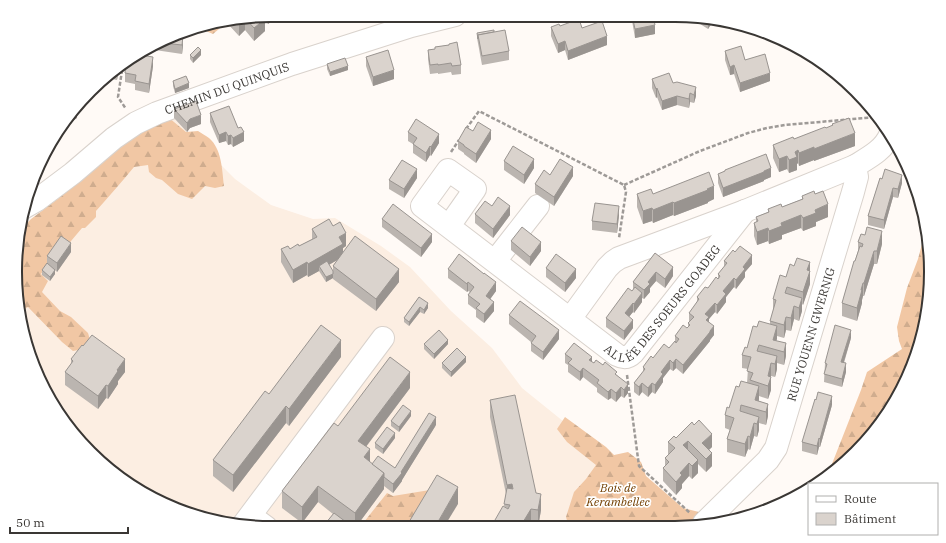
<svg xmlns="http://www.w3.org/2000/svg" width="946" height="543" viewBox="0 0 946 543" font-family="'IBM Plex Serif',serif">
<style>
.built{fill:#fceee2}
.forest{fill:url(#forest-firs)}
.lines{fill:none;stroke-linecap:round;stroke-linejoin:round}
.minor-casing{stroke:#d9d2cc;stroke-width:24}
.path{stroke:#9e9a97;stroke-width:2.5;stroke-dasharray:4 2;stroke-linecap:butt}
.minor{stroke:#fff;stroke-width:22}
.wall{fill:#bbb5b0;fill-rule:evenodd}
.shaded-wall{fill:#999490}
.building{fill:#dad3cd;stroke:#999490}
.labels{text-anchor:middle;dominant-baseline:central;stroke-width:3.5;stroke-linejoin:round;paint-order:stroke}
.street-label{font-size:12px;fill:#3a3734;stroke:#fff}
.park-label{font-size:12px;font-style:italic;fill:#723f00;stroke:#fff}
.rim{fill:none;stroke:#3a3734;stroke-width:2}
</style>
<defs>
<pattern id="forest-firs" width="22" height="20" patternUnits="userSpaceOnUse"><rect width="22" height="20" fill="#f1c7a4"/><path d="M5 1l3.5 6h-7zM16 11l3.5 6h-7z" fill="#cfac8e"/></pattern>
</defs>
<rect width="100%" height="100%" fill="#fffaf6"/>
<polygon class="built" points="174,118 235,179 271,205 313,219 335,218 381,246 410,267 451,311 492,348 522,388 610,459 590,527 255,527 189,514 129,485 68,428 34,369 16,288 156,127"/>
<g class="forest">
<polygon points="226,23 213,34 199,28 199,27"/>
<path d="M168 117 186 132 198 131C201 133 205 135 209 138 222 149 222 170 224 186L215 188 205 186 192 199 178 194 162 180 156 178 149 172 148 165 134 167C122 182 109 196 96 211V217L85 228H82L66 247 61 245 41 274 48 281 42 292 60 311 71 317 88 333 91 343 84 349 73 351 62 342 28 307 21 311 16 288 21 229 31 219 59 198 109 152 149 127Z"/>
<polygon points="926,229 926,321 888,414 856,453 828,474 861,390 867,372 902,349 899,341 897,327 907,288 918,259"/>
<polygon points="565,417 606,447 614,455 628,452 641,462 646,476 683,508 699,512 704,525 691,527 569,527 566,517 574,492 586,479 596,465 567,442 557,429"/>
<polygon points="436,489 413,527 360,527 387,493 393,496"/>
</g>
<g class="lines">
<defs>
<g id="minor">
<path id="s1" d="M23 208 37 200 73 173 114 138 136 123 157 113 292 64 411 26 455 15"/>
<path id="s2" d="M449 226 475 189 448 170 422 206C487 256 552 305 617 355 623 358 628 358 633 353L745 211"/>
<polyline points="495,261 538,206"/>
<polyline points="570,319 607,268 613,262 619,258 745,211 855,166"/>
<polyline points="251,516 266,527"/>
<path id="s3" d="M704 523 768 460 776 448 853 192 857 177 855 166C868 158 884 150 890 135"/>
<polyline points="243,525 383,338"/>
</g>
</defs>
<use href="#minor" class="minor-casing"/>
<g class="path">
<polyline points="123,64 118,97 126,109"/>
<polyline points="466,129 479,111 624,185 626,192 619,238"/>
<polyline points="451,152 459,140"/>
<polyline points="624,185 700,151 748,133 767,128 785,125 876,117"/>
<polyline points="627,375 639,466 690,513"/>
</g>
<use href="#minor" class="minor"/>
</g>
<g class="wall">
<polygon points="272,15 274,15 274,18 268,24 265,20 265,31 254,41 245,30 239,36 227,23 227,22"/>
<polygon points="631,15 653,16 655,34 635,38"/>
<polygon points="694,16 714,20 708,29 694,20"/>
<polygon points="560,26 582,28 607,45 568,60 565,50 558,53 551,36 551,27"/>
<polygon points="494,32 509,51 509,60 482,65 477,38 477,33"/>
<polygon points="178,34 183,45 182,54 155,50 155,47"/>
<polygon points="449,44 461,65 461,74 452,75 451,72 438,74 438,73 430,74 428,59 428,50 435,49 435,47 449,45"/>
<polygon points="725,51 745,60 770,81 740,92 734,74 730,75 725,60"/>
<polygon points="190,55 201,55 193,63 190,59"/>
<polygon points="366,57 394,79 373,86 366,66"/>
<polygon points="327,64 348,70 330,76 327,69"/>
<polygon points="119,66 117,80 106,78 116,68"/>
<polygon points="153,66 149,93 135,90 135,84 125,82 125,73"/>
<polygon points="652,79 673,83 696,96 694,103 690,102 689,108 677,105 662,110 657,97 656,98 652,88"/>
<polygon points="173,81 189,88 175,93 173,86"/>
<polygon points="174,109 201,124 190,128 187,132 174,118"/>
<polygon points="210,113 238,128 244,141 233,147 231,144 228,145 226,141 219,143 210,122"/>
<polygon points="832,124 855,146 814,161 814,160 799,166 798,163 797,164 797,170 789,173 787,169 779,172 773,158 773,145 794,139 826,128 832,126"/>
<polygon points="473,131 491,139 476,163 464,154 464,153 458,149 458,141"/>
<polygon points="408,132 439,143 431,156 430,155 426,162 413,153 413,144 408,141"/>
<polygon points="504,161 534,168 524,184 504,170"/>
<polygon points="725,170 771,177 764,180 764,181 723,197 718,183 718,174 725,171"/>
<polygon points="550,175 573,176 554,206 535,193 535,184"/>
<polygon points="417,178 404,198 389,189 389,180"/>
<polygon points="880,178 902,183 898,198 893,197 884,229 868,225 868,216"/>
<polygon points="637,194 653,194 714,199 708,202 708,203 674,216 673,215 653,223 652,221 643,224 637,207"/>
<polygon points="815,194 828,217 816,222 816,226 803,231 801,228 782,235 782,239 769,244 768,241 757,245 754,236 754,223 756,222 756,217 768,212 768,209 782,207 802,199 802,196"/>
<polygon points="492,206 510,215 493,238 475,223 475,214"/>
<polygon points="619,215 617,233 592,230 592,221"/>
<polygon points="382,219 432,242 421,257 382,227"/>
<path d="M312 229 346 246 343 248V252L399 282 376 311 333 279V278L326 282 319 271 308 277 307 275 293 283 281 262V249H290L299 246 312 239ZM337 260 333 266V271L329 265Z"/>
<polygon points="511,241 541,251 530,266 511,250"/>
<polygon points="858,242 882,244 877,264 874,264 864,296 863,296 862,300 862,303 857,321 842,316 842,303 858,251"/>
<polygon points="71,252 57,272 55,270 55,274 50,281 42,275 42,270 47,264 47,256"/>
<polygon points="655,253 673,276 665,288 656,281 650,288 650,292 644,299 642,298 642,302 634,313 633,312 629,316 633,328 624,340 606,327 606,318 633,290 633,282"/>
<polygon points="724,261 752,264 745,272 745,277 736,289 734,287 726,297 726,302 717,314 715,312 709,319 709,322 714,335 710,340 710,341 683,374 676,368 673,371 670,369 663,378 663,382 655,394 652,392 648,397 642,392 639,396 634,392 634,383 643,372 643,367 653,358 669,348 675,342 675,336 687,328 688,327 688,323 689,322 689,313 697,303 697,297 708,288 718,279 718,274 724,267"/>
<polygon points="810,262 810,284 803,305 802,304 802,311 799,321 794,319 791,331 786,330 784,338 777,336 776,341 786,343 786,356 784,365 777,363 777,369 775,377 771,376 771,390 768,399 759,396 759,401 768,404 768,416 766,425 759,423 759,430 757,437 754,436 750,450 748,449 745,457 727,452 727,439 730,430 725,428 725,415 729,408 739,387 747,383 748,369 742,368 742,355 747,348 757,327 770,324 770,321 773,312 773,299 794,266"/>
<polygon points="546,268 576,278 565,292 546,277"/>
<polygon points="448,269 496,291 490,299 494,311 484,323 476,317 476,310 468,304 468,295 470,292 468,291 467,292 448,278"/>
<polygon points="419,297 428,308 424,314 420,312 409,326 404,322 404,318"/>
<polygon points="509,315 559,339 543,360 531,351 531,342 509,324"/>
<polygon points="851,338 844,363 846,372 842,387 824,382 825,363"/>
<polygon points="424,344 448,344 434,359 424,349"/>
<polygon points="565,354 592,362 617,375 628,393 624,398 621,396 616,402 611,398 608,400 597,392 597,388 583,377 580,381 568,372 568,365 565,363"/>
<polygon points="341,357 289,426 286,423 233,492 213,476 213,460 269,394"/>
<polygon points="71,359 125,372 118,381 118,384 108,399 106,398 98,409 65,385 65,372 71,364"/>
<polygon points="466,362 451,377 442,368 442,363"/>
<polygon points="410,388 366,447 370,462 372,464 395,468 436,425 402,480 402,481 393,493 384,486 384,489 356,527 352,527 350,526 350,527 325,527 325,524 333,514 318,502 302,523 282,508 282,491 338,426"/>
<polygon points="490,400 541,510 538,527 531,526 504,506 506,494 490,417"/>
<polygon points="832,405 820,447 819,447 817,455 802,451 802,442"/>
<polygon points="411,416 399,432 391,426 391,421"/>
<polygon points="395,438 383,454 375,448 375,443"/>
<polygon points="676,438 712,447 709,450 712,466 706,472 698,464 698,473 692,479 689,476 682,484 682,488 676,495 663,481 663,468 665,466 665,458 668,455 668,442"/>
</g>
<g class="shaded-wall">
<polygon points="274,15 274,18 268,24 268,16"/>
<polygon points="245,19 245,30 239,36 239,23 242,20"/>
<polygon points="265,19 265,31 254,41 254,28"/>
<polygon points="709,19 714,20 708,29 708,21"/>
<polygon points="655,25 655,34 635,38 635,29"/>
<polygon points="183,36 183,45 182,54 182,45"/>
<polygon points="607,36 607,45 568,60 568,51"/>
<polygon points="565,41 565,50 558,53 558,44"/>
<polygon points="201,50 201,55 193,63 193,58"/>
<polygon points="153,57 153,66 149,93 149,84"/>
<polygon points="734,65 734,74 730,75 730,67"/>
<polygon points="119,66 117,80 117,67"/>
<polygon points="348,66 348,70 330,76 330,72"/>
<polygon points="394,70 394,79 373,86 373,77"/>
<polygon points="770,73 770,81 740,92 740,83"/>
<polygon points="189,83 189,88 175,93 175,89"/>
<polygon points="696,87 696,96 694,103 694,95"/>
<polygon points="657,88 657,97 656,98 656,89"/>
<polygon points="690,93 690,102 689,108 689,99"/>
<polygon points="677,96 677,105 662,110 662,101"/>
<polygon points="77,109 77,118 57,132 58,129"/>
<polygon points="201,115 201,124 190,128 187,132 187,123 190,119"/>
<polygon points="491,130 491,139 476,163 476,154"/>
<polygon points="226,132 226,141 219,143 219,135"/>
<polygon points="244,132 244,141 233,147 233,138"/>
<polygon points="855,133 855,146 814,161 814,149"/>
<polygon points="439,134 439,143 431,156 431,147"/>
<polygon points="231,135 231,144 228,145 228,136"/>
<polygon points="430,146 430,155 426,162 426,153"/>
<polygon points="814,147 814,160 799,166 799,153"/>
<polygon points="798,150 798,163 797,164 797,170 789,173 789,160 795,152"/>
<polygon points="787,156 787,169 779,172 779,159"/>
<polygon points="534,159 534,168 524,184 524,175"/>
<polygon points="573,167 573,176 554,206 554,197"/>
<polygon points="771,168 771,177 764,180 764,181 723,197 723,188"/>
<polygon points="417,169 417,178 404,198 404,189"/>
<polygon points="902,175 902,183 898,198 898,189"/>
<polygon points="714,186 714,199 708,202 708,203 674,216 674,203"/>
<polygon points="893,188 893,197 884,229 884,220"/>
<polygon points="673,202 673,215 653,223 653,210"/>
<polygon points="828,204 828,217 816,222 816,226 803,231 803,218 815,210"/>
<polygon points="510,206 510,215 493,238 493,229"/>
<polygon points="619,206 619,215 617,233 617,224"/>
<polygon points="652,208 652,221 643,224 643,211"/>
<polygon points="801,215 801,228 782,235 782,239 769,244 769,231 781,223"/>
<polygon points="768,228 768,241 757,245 757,232"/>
<polygon points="882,231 882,244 877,264 877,251"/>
<polygon points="346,233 346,246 343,248 343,257 321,269 319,266 319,271 308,277 308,264 339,237"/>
<polygon points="432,234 432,242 421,257 421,248"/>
<polygon points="541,242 541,251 530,266 530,257"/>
<polygon points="71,243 71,252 57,272 57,263"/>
<polygon points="874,251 874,264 864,296 864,283"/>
<polygon points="752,255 752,264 745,272 745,277 736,289 736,280 743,267"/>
<polygon points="307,262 307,275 293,283 293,270"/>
<polygon points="810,262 810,284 803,305 803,292 807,270"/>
<polygon points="673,267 673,276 665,288 665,279"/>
<polygon points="399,269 399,282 376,311 376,299"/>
<polygon points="576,269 576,278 565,292 565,283"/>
<polygon points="55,270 55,274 50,281 50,277"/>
<polygon points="656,272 656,281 650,288 650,292 644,299 644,290 648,282"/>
<polygon points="333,274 333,278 326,282 326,277"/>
<polygon points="734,278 734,287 726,297 726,302 717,314 717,305 723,291"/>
<polygon points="468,282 468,291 467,292 467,284"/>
<polygon points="496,282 496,291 486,305 486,296"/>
<polygon points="863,283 863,296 862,300 862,303 857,321 857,308"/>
<polygon points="642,293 642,302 634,313 634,304"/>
<polygon points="802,298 802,311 799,321 799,308"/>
<polygon points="494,302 494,311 484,323 484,314"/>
<polygon points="428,303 428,308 424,314 424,310"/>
<polygon points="633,303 633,312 625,322 625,313"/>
<polygon points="715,303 715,312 709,319 709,326 706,329 705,314"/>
<polygon points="794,306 794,319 791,331 791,318"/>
<polygon points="420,307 420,312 409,326 409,322"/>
<polygon points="786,317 786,330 784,338 784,325"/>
<polygon points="633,320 633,328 624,340 624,331"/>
<polygon points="714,326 714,335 710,340 710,341 683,374 683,365"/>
<polygon points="777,326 777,339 774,349 773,340"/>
<polygon points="559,330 559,339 543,360 543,352"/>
<polygon points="851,330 851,338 841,371 841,362"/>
<polygon points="341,340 341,357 289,426 289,409"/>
<polygon points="448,340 448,344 434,359 434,354"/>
<polygon points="786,343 786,356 784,365 784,352"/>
<polygon points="777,356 777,369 775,377 775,364"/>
<polygon points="466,357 466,362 451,377 451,372"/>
<polygon points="592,357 592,366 589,360"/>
<polygon points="125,359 125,372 118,381 118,384 108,399 108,386 117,370"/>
<polygon points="676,359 676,368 673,371 673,363"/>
<polygon points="670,360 670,369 663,378 663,382 655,394 655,385 661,372"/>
<polygon points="771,363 771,390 768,399 768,376"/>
<polygon points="846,363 846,372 842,387 842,379"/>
<polygon points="583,368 583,377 580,381 580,372"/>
<polygon points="410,372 410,388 358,457 358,441"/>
<polygon points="642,383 642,392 639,396 639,387"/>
<polygon points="652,383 652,392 648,397 648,388"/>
<polygon points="628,384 628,393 624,398 624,390"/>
<polygon points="106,385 106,398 98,409 98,396"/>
<polygon points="759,386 759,399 756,409 755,400"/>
<polygon points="621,387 621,396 616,402 616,393"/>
<polygon points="611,389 611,398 608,400 608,392"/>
<polygon points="832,396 832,405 820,447 820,439"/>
<polygon points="768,404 768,416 766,425 766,412"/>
<polygon points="286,406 286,423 233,492 233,475"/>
<polygon points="411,411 411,416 399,432 399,427"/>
<polygon points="436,417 436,425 402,480 402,481 393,493 393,484"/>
<polygon points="759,417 759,430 757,437 757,424"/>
<polygon points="754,423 754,436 750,450 750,437"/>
<polygon points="395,433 395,438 383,454 383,449"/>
<polygon points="712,434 712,447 702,456 702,443"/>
<polygon points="748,436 748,449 745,457 745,444"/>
<polygon points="819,438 819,447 817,455 817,446"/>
<polygon points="688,441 688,454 683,445"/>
<polygon points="370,449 370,466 364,457"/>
<polygon points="712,453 712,466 706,472 706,459"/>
<polygon points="698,460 698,473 692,479 692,466"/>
<polygon points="689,463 689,476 682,484 682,488 676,495 676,482 680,473"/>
<polygon points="384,473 384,489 356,527 355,527 355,513"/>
<polygon points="512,484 512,500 507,501 507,485"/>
<polygon points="318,486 318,502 302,523 302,507"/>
<polygon points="458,487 458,504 444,527 435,527"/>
<polygon points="541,494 541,510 538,527 538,510"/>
<polygon points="531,509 531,526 530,527 520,527"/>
</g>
<g class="building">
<polygon points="632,15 653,16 655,25 635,29"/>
<polygon points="263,16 265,19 254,28 246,19"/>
<polygon points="579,19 582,28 602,21 607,36 568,51 565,41 558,44 551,27 559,24 560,26"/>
<polygon points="242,20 239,23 237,21"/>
<polygon points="494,30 494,32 478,35 478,39 477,33"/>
<polygon points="505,30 509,51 482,56 478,35"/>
<polygon points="177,35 183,36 182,45 163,43"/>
<polygon points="457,42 461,65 452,66 451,63 438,65 438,64 430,65 428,50 435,49 435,47 449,45 449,44"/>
<polygon points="741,46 745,60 765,54 770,73 740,83 734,65 730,67 725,51"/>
<polygon points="198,47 201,50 193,58 190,55"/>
<polygon points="388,50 394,70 373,77 366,57"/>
<polygon points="140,55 153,57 149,84 135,81 136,75 125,73 126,62"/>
<polygon points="345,58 348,66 330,72 327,64"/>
<polygon points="117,67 117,71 113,71"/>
<polygon points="669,73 673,83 677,82 696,87 694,95 690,93 689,99 677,96 662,101 657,88 656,89 652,79"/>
<polygon points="186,76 189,83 175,89 173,81"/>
<polygon points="196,101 201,115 190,119 187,123 174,109"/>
<polygon points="229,106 238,128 241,127 244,132 233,138 231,135 228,136 226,132 219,135 210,113"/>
<polygon points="849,118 855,133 814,149 814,147 799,153 798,150 795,152 797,157 789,160 787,156 779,159 773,145 793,137 794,139 825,127 826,128 833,125 832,124"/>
<polygon points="416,119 439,134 431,147 430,146 426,153 413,144 417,138 408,132"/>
<polygon points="478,122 491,130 476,154 464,146 464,145 458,141 466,127 473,131"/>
<polygon points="513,146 534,159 524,175 504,161"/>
<polygon points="766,154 771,168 764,171 764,172 723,188 718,174 725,171 725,170"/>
<polygon points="560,159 573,167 554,197 535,184 544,170 550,175"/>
<polygon points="402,160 417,169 404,189 389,180"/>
<polygon points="885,169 902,175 898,189 893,188 884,220 868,216 880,178 882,179"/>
<polygon points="709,172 714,186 707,189 708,190 674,203 673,202 653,210 652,208 643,211 637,194 651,189 653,194"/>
<polygon points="814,191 815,194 823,191 828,204 815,210 816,213 803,218 801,215 781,223 782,226 769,231 768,228 757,232 754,223 758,221 756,217 769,212 768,209 781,204 782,207 803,199 802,196"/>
<polygon points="498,197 510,206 493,229 475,214 485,201 492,206"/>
<polygon points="595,203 619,206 617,224 592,221"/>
<polygon points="393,204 432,234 421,248 382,219"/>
<polygon points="329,219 333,226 340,222 346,233 339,237 343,244 308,264 307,262 293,270 281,249 288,246 290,249 298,244 299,246 317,237 312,229"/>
<polygon points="522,227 541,242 530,257 511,241"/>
<polygon points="867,227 882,231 877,251 874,251 864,283 863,283 861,290 862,290 857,308 842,303 854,261 855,261 860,246 862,247 863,244 858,242 861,234 865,235"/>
<polygon points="61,236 71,243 57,263 47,256"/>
<polygon points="355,236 399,269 376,299 333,266"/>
<polygon points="740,246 752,255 743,267 745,269 736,280 734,278 723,291 726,294 717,305 715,303 705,314 709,317 706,320 714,326 710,331 710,332 683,365 676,359 673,363 670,360 661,372 663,374 655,385 652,383 648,388 642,383 639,387 634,383 645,369 643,367 651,356 653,358 664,344 669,348 675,341 676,343 679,339 675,336 683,325 687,328 690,325 688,323 694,317 689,313 699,299 697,297 705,287 708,288 716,277 718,279 720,276 718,274 727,263 724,261 733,250 735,252"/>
<polygon points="655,253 673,267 665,279 656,272 648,282 650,284 644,290 633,282"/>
<polygon points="459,254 484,274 484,273 496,282 486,296 494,302 484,314 476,308 480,304 468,295 474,287 468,282 467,284 448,269"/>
<polygon points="556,254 576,269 565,283 546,268"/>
<polygon points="797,258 810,262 807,270 810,271 803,292 787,287 785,293 802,298 799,308 794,306 791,318 786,317 784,325 770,321 776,300 773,299 780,275 786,277 790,264 794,266"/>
<polygon points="327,261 333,271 333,274 326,277 319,266"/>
<polygon points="47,263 55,270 50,277 42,270"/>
<polygon points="635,287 642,293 634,304 633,303 625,313 633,320 624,331 606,318 628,288 632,291"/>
<polygon points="419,297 428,303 424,310 420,307 409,322 404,318"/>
<polygon points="520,301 559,330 543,352 531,343 536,336 509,315"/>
<polygon points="759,321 777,326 773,340 786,343 784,352 759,345 757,351 777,356 775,364 771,363 768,376 771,377 768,386 750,380 753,373 747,371 751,357 742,355 745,347 747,348 753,326 757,327"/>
<polygon points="321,325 341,340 289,409 286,406 233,475 213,460 265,391 269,394"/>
<polygon points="835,325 851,330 841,362 846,363 842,379 824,374 827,364 825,363"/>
<polygon points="439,330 448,340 434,354 424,344"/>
<polygon points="92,335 125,359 117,370 118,371 108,386 106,385 98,396 65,372 73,361 71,359 82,345 83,346"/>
<polygon points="574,343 592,357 589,360 594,363 596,360 603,365 605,362 617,372 615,374 628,384 624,390 621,387 616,393 611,389 608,392 597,383 599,380 583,368 580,372 568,363 572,359 565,354"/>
<polygon points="457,348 466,357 451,372 442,363"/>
<polygon points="390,357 410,372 358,441 370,449 364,457 384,473 355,513 318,486 302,507 282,491 334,423 338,426"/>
<polygon points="741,381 759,386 755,400 768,404 766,412 741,405 740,411 759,417 757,424 754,423 750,437 748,436 745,444 727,439 734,418 725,415 727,407 729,408 736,386 739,387"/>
<polygon points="818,392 832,396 820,439 819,438 817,446 802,442 815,399 816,400"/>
<polygon points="515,395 536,493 541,494 538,510 531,509 520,527 491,527 503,506 508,509 510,505 504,504 507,488 513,489 512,484 507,485 490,400"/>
<polygon points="403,405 411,411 399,427 391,421"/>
<polygon points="429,413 436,417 401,472 402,473 393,484 384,477 384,473 372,464 378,456 395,468"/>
<polygon points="699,420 712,434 702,443 712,453 706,459 688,441 683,445 698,460 692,466 689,463 680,473 682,475 676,482 663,468 669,462 665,458 675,448 668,442 674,436 676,438 692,422 694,425"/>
<polygon points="387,427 395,433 383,449 375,443"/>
<polygon points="437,475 458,487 435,527 406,527"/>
<polygon points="334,513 350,525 348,527 330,527 325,524"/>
</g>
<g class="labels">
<g class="street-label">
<text stroke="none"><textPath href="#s1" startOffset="239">CHEMIN DU QUINQUIS</textPath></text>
<text stroke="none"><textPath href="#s2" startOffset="438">ALLÉE DES SOEURS GOADEG</textPath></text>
<text stroke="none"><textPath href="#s3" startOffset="223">RUE YOUENN GWERNIG</textPath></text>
</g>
<g class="park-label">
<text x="618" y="487">Bois de<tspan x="618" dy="14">Kerambellec</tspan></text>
</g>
</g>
<path d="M0 0H946V543H0ZM271 22H675A249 249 0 0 1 924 271V272A249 249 0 0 1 675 521H271A249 249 0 0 1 22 272V271A249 249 0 0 1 271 22Z" fill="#fff" fill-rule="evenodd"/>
<path class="rim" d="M271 22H675A249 249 0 0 1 924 271V272A249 249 0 0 1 675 521H271A249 249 0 0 1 22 272V271A249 249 0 0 1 271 22Z"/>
<rect x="808" y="483" width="130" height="52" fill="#ffffff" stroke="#b0afae"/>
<rect x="816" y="496" width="20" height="6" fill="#ffffff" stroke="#b0afae"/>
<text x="844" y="503" font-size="12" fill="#3a3734">Route</text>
<rect x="816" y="513" width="20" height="12" fill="#dad3cd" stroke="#b0afae"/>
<text x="844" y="523" font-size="12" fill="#3a3734">Bâtiment</text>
<path d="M10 527v6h118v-6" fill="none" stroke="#3a3734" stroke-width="2"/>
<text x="16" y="527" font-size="12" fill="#3a3734" stroke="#ffffff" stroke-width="3" paint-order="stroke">50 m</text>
</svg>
